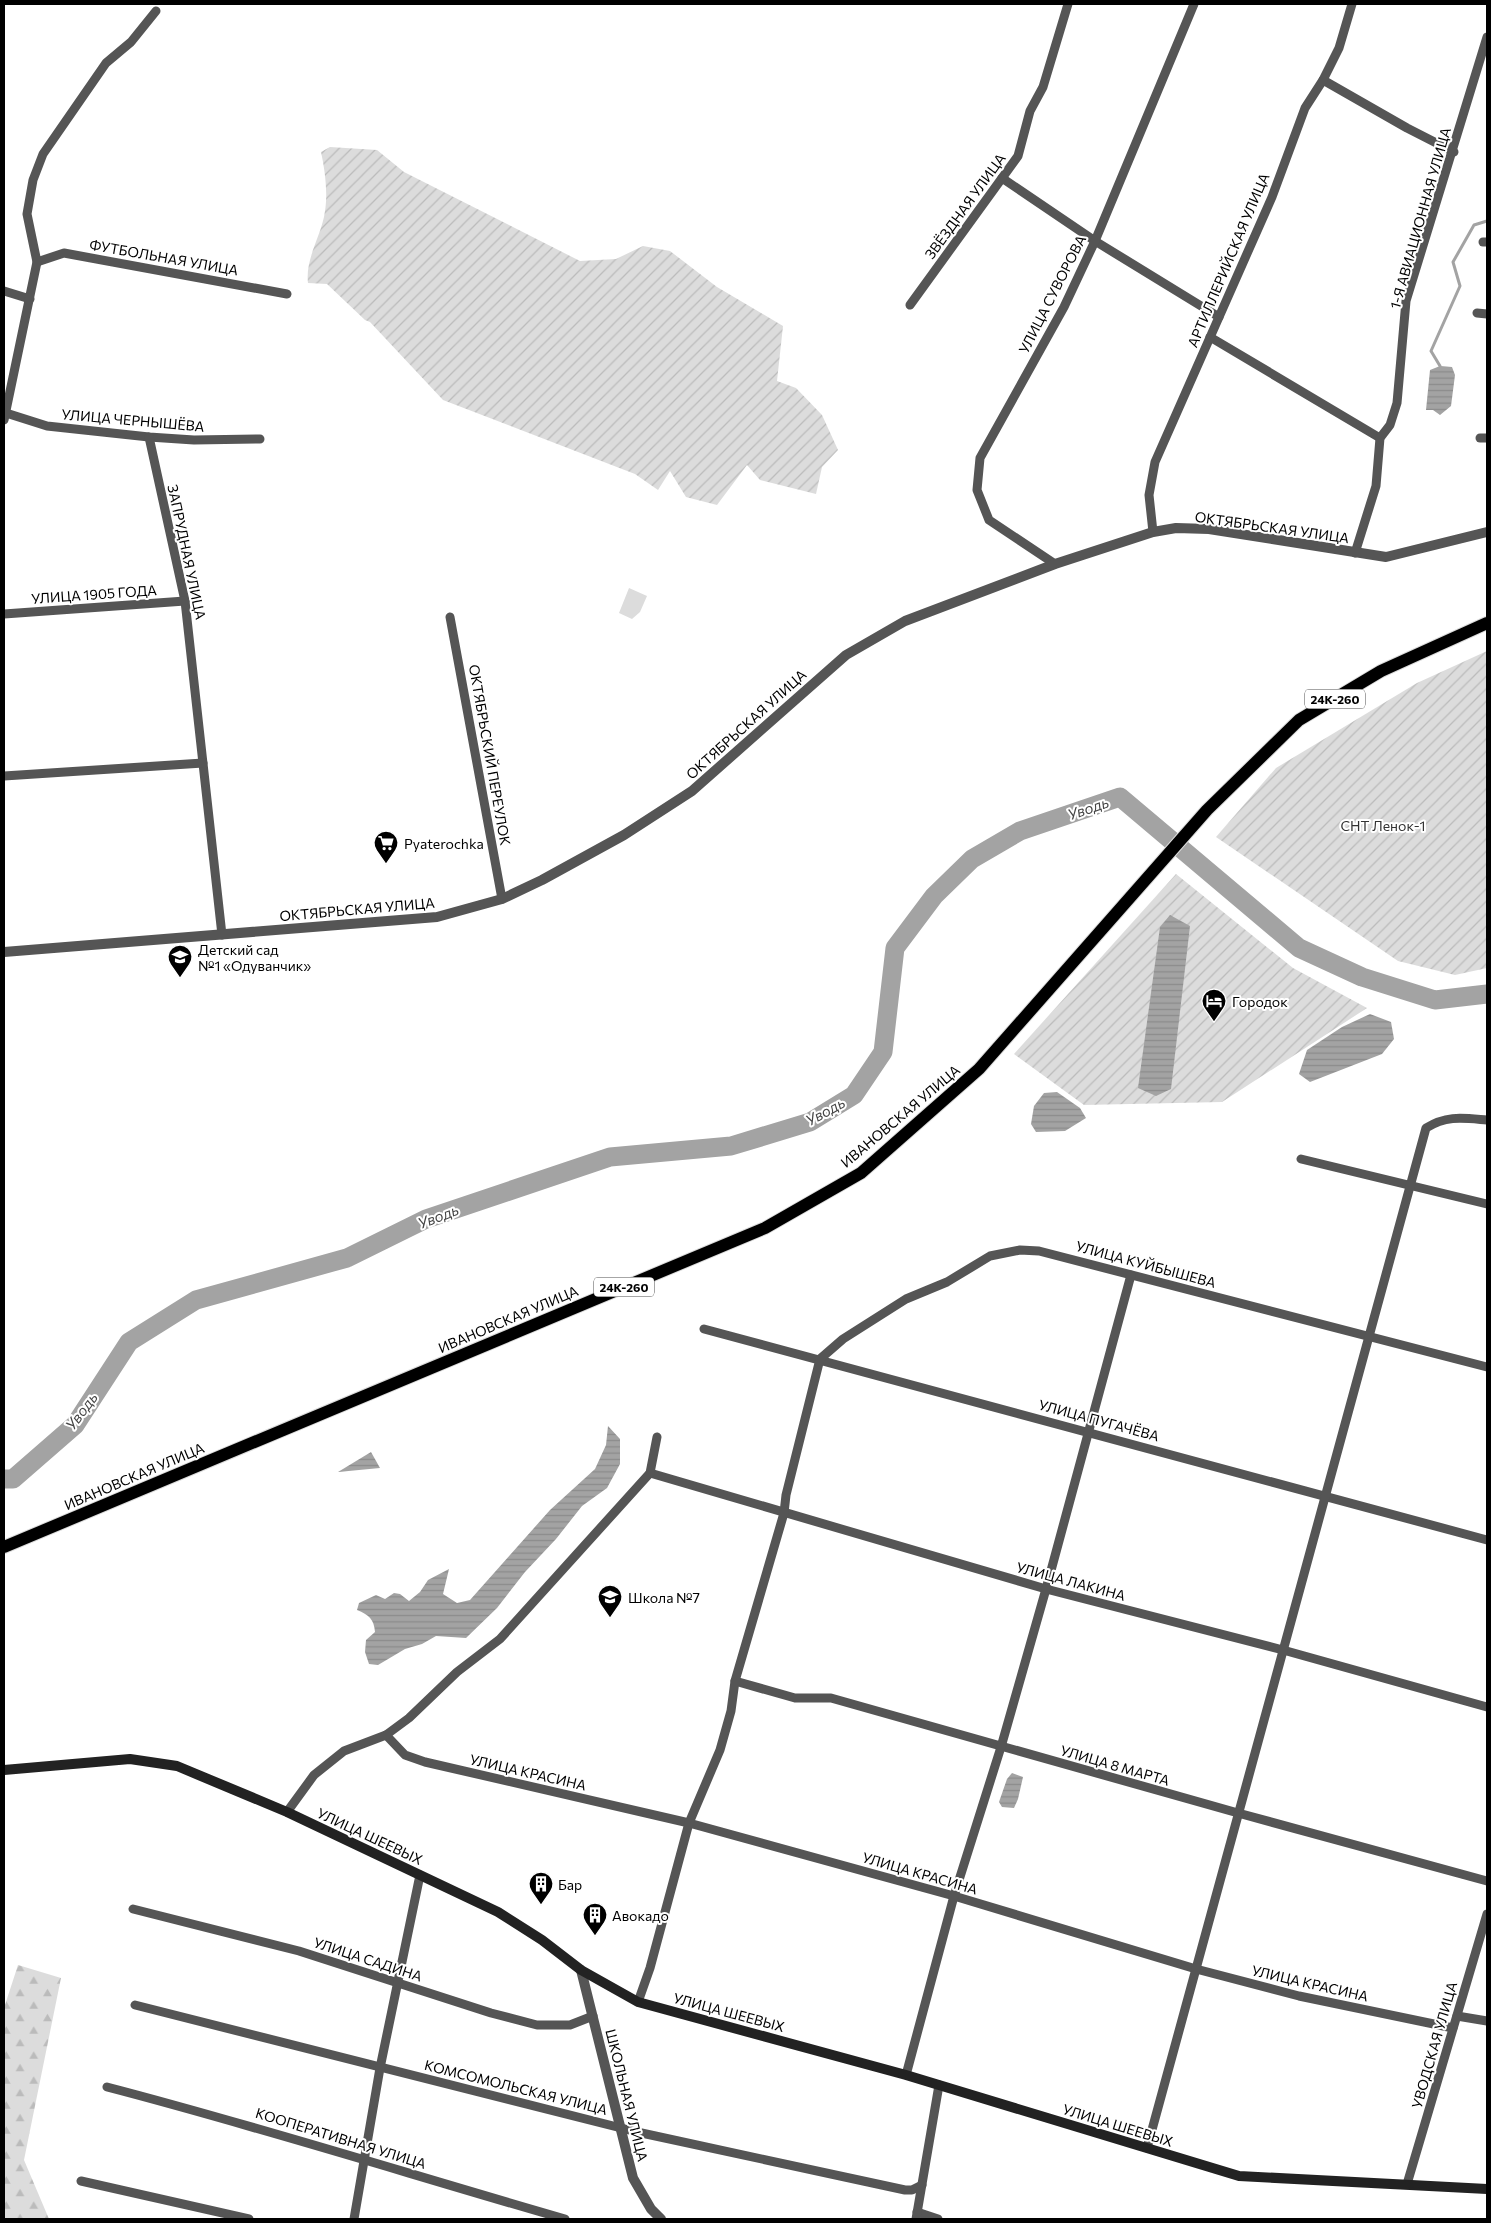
<svg xmlns="http://www.w3.org/2000/svg" width="1491" height="2223" viewBox="0 0 1491 2223" font-family="Commissioner,sans-serif">
<style>
.forest{fill:url(#forest-firs)}
.park{fill:#dcdcdc}
.garden{fill:url(#garden-furrows)}
.water{fill:url(#water-rules)}
.lines{fill:none;stroke-linecap:round;stroke-linejoin:round}
.stream{stroke:#a3a3a3;stroke-width:3}
.river{stroke:#a3a3a3;stroke-width:19}
.primary-casing{stroke:#dbdbdb;stroke-width:14}
.minor{stroke:#555;stroke-width:9}
.tertiary{stroke:#555;stroke-width:10}
.secondary{stroke:#222;stroke-width:10}
.primary{stroke:#000;stroke-width:12}
.labels{text-anchor:middle;dominant-baseline:central;stroke-width:4;stroke-linejoin:round;paint-order:stroke}
.shield{fill:#fff;stroke:#4c4c4c;stroke-width:1}
.shield-label{font-size:12px;font-weight:bold;fill:#000}
.street-label{font-size:14px;fill:#000;stroke:#fff}
.park-label{font-size:14px;fill:#333;stroke:#fff}
.poi-label{font-size:14px;fill:#000;stroke:#fff;text-anchor:start}
.water-label{font-size:15px;font-style:italic;fill:#444;stroke:#fff}
</style>
<defs>
<pattern id="forest-firs" width="22" height="20" patternUnits="userSpaceOnUse" patternTransform="scale(1.25)"><rect width="22" height="20" fill="#dcdcdc"/><path d="M5 1l3.5 6h-7zM16 11l3.5 6h-7z" fill="#bbb"/></pattern>
<pattern id="garden-furrows" width="10" height="10" patternUnits="userSpaceOnUse" patternTransform="scale(1.25)"><rect width="10" height="10" fill="#dcdcdc"/><path d="M-1 1l2-2M0 10L10 0M9 11l2-2" fill="none" stroke="#bbb"/></pattern>
<pattern id="water-rules" width="6" height="5" patternUnits="userSpaceOnUse" patternTransform="scale(1.25)"><rect width="6" height="5" fill="#a3a3a3"/><path d="M0 2.5h6" fill="none" stroke="#8b8b8b"/></pattern>
</defs>
<rect width="100%" height="100%" fill="#fff"/>
<polygon class="forest" points="18,1965 61,1978 24,2160 49,2219 4,2219 4,2008"/>
<polygon class="park" points="629,588 647,596 640,612 632,619 619,613"/>
<g class="garden">
<path d="M330 147 377 150 404 172 580 261 616 259 643 246 670 251 717 287 783 326 777 381 796 388 822 415 838 450 822 467 816 494 760 480 747 465 717 505 686 497 670 471 658 490 635 474 443 400 370 322 365 320 327 284 308 283C305 258 322 235 325 211 328 193 325 170 321 152Z"/>
<polygon points="1487,651 1487,968 1455,975 1398,961 1216,837 1276,768 1417,683"/>
<polygon points="1176,874 1293,968 1367,1008 1222,1102 1084,1105 1014,1054"/>
</g>
<g class="water">
<polygon points="1440,366 1452,367 1455,375 1451,406 1440,415 1433,410 1426,410 1430,370"/>
<polygon points="1170,915 1190,926 1171,1089 1156,1096 1138,1088 1160,927"/>
<polygon points="1370,1014 1391,1022 1394,1039 1382,1054 1310,1082 1299,1074 1307,1050 1342,1027"/>
<polygon points="1057,1092 1080,1108 1086,1118 1065,1131 1036,1132 1031,1124 1034,1106 1044,1093"/>
<path d="M608 1426 620 1439V1464L607 1488 582 1506 556 1539 525 1572 497 1608 466 1638 436 1636 422 1644 405 1649 378 1665 369 1664 365 1652 366 1640 375 1632C374 1619 369 1615 357 1610L359 1603 376 1595 385 1599 394 1593 400 1594 409 1601 420 1592 428 1580 449 1569 443 1594 457 1603 470 1600 550 1510 595 1469 606 1445Z"/>
<polygon points="371,1452 380,1468 338,1472"/>
<polygon points="1012,1773 1023,1777 1018,1799 1014,1808 1002,1807 999,1802 1007,1779"/>
</g>
<g class="lines">
<polyline class="stream" points="1440,366 1431,351 1460,286 1453,262 1474,225 1487,221"/>
<polyline class="river" points="4,1479 13,1479 75,1425 129,1342 196,1300 347,1258 426,1219 610,1157 731,1146 810,1122 854,1095 883,1052 895,948 934,896 972,859 1020,831 1120,797 1299,948 1362,977 1435,1000 1487,994"/>
<defs>
<polyline id="primary" points="4,1547 765,1228 861,1173 979,1069 1207,810 1299,720 1381,671 1487,623"/>
</defs>
<use href="#primary" class="primary-casing"/>
<g class="minor">
<polyline points="1323,80 1407,128 1454,152"/>
<polyline points="1002,178 1095,241 1219,317"/>
<polyline points="1483,242 1487,242"/>
<polyline points="37,262 64,253 287,294"/>
<polyline points="4,291 30,299"/>
<polyline points="910,305 1018,156 1030,111 1043,87 1068,4"/>
<polyline points="1477,313 1487,314"/>
<polyline points="1210,337 1380,438"/>
<polyline points="6,413 47,426 149,437 194,440 260,439"/>
<polyline points="4,420 37,262 27,214 33,180 43,154 106,63 131,42 156,11"/>
<polyline points="149,437 185,601 222,935"/>
<polyline points="1480,438 1487,438"/>
<polyline points="1153,532 1149,495 1155,462 1272,197 1305,108 1323,80 1339,48 1352,4"/>
<polyline points="1355,553 1376,486 1380,438 1390,425 1397,403 1406,301 1487,37"/>
<polyline points="1055,564 989,520 977,490 980,458 1064,307 1095,241 1194,4"/>
<polyline points="4,614 185,601"/>
<polyline points="450,617 502,899"/>
<polyline points="4,776 203,763"/>
<polyline points="1301,1159 1487,1204"/>
<polyline points="704,1329 1487,1540"/>
<polyline points="650,1473 1046,1589 1283,1650 1487,1707"/>
<polyline points="735,1681 795,1698 831,1698 1238,1813 1487,1881"/>
<polyline points="386,1735 405,1755 425,1762 689,1823 954,1896 1196,1969 1299,1996 1453,2028"/>
<polyline points="287,1812 314,1775 344,1751 386,1735 409,1718 457,1672 500,1639 650,1473 657,1437"/>
<polyline points="133,1909 299,1951 491,2013 537,2025 570,2025 593,2016"/>
<polyline points="638,2002 650,1968 689,1823 720,1750 731,1711 735,1681 784,1513 786,1495 820,1359 843,1339 906,1299 947,1282 990,1256 1020,1250 1039,1251 1487,1367"/>
<polyline points="135,2005 637,2132 905,2190 912,2190 922,2185"/>
<polyline points="1457,2016 1487,2021"/>
<polyline points="906,2075 954,1896 1001,1747 1046,1589 1131,1275"/>
<path d="M107 2087C261 2127 412 2175 565 2219"/>
<path d="M1147 2148 1426 1128C1447 1115 1463 1118 1487 1120"/>
<polyline points="81,2181 249,2219"/>
<polyline points="1407,2184 1487,1914"/>
<polyline points="917,2212 938,2219"/>
<polyline points="354,2219 380,2068 420,1875"/>
<polyline points="916,2219 939,2085"/>
</g>
<g class="tertiary">
<polyline points="4,952 437,917 502,899 542,880 624,835 692,791 846,655 905,621 1055,564 1153,532 1176,528 1209,529 1386,557 1487,532"/>
<polyline points="581,1970 633,2178 651,2209 661,2219"/>
</g>
<polyline class="secondary" points="4,1770 130,1759 177,1766 287,1812 498,1912 542,1940 581,1970 638,2002 906,2075 1239,2176 1487,2189"/>
<use href="#primary" class="primary"/>
</g>
<defs>
<symbol id="supermarket-pin" viewBox="-11 -11 22 30"><path d="M0 17L-7.5 6A9.5 9.5 0 1 1 7.5 6Z" fill="#000" stroke="#fff"/><path d="M-6-5.5h2.5l.6 2H6L4.5 2H-2.5L-4.4-4H-6ZM-1.5 3.2a1.3 1.3 0 1 0 .1 0ZM3 3.2a1.3 1.3 0 1 0 .1 0Z" fill="#fff"/></symbol>
<symbol id="school-pin" viewBox="-11 -11 22 30"><path d="M0 17L-7.5 6A9.5 9.5 0 1 1 7.5 6Z" fill="#000" stroke="#fff"/><path d="M0-5L7-2L0 1L-7-2ZM-4 1L0 2.5L4 1V4Q0 6-4 4Z" fill="#fff"/></symbol>
<symbol id="hotel-pin" viewBox="-11 -11 22 30"><path d="M0 17L-7.5 6A9.5 9.5 0 1 1 7.5 6Z" fill="#000" stroke="#fff"/><path d="M-6-4.5h1.5V1H6V5H4.5V3h-9V5H-6ZM-4 0a1.8 1.8 0 1 1 3.6 0ZM.5 0V-2.5h3Q6-2.5 6 0Z" fill="#fff"/></symbol>
<symbol id="building-pin" viewBox="-11 -11 22 30"><path d="M0 17L-7.5 6A9.5 9.5 0 1 1 7.5 6Z" fill="#000" stroke="#fff"/><path d="M-4-6H4V6H1V3H-1V6H-4ZM-2.5-4.3h1.7v1.8h-1.7ZM.8-4.3h1.7v1.8H.8ZM-2.5-1h1.7V.8h-1.7ZM.8-1h1.7V.8H.8Z" fill="#fff"/></symbol>
</defs>
<g fill-rule="evenodd">
<use href="#supermarket-pin" x="372" y="829" width="28" height="38"/>
<use href="#school-pin" x="166" y="943" width="28" height="38"/>
<use href="#hotel-pin" x="1200" y="987" width="28" height="38"/>
<use href="#school-pin" x="596" y="1583" width="28" height="38"/>
<use href="#building-pin" x="527" y="1870" width="28" height="38"/>
<use href="#building-pin" x="581" y="1901" width="28" height="38"/>
</g>
<g class="labels">
<g class="shield">
<rect x="1305" y="689.5" width="60" height="19" rx="4"/>
<rect x="594" y="1277.5" width="60" height="19" rx="4"/>
</g>
<g class="shield-label">
<text x="1335" y="699">24К-260</text>
<text x="624" y="1287">24К-260</text>
</g>
<g class="street-label">
<text transform="translate(965 206) rotate(-54)">ЗВЁЗДНАЯ УЛИЦА</text>
<text transform="translate(1420 218) rotate(-74)">1-Я АВИАЦИОННАЯ УЛИЦА</text>
<text transform="translate(164 257) rotate(10)">ФУТБОЛЬНАЯ УЛИЦА</text>
<text transform="translate(1228 260) rotate(-67)">АРТИЛЛЕРИЙСКАЯ УЛИЦА</text>
<text transform="translate(1052 294) rotate(-63)">УЛИЦА СУВОРОВА</text>
<text transform="translate(133 420) rotate(5)">УЛИЦА ЧЕРНЫШЁВА</text>
<text transform="translate(1272 527) rotate(8)">ОКТЯБРЬСКАЯ УЛИЦА</text>
<text transform="translate(187 552) rotate(78)">ЗАПРУДНАЯ УЛИЦА</text>
<text transform="translate(94 594) rotate(-4)">УЛИЦА 1905 ГОДА</text>
<text transform="translate(746 724) rotate(-42)">ОКТЯБРЬСКАЯ УЛИЦА</text>
<text transform="translate(490 755) rotate(80)">ОКТЯБРЬСКИЙ ПЕРЕУЛОК</text>
<text transform="translate(357 909) rotate(-5)">ОКТЯБРЬСКАЯ УЛИЦА</text>
<text transform="translate(900 1116) rotate(-40)">ИВАНОВСКАЯ УЛИЦА</text>
<text transform="translate(1146 1264) rotate(15)">УЛИЦА КУЙБЫШЕВА</text>
<text transform="translate(508 1319) rotate(-23)">ИВАНОВСКАЯ УЛИЦА</text>
<text transform="translate(1099 1420) rotate(15)">УЛИЦА ПУГАЧЁВА</text>
<text transform="translate(134 1476) rotate(-23)">ИВАНОВСКАЯ УЛИЦА</text>
<text transform="translate(1071 1581) rotate(15)">УЛИЦА ЛАКИНА</text>
<text transform="translate(1115 1765) rotate(16)">УЛИЦА 8 МАРТА</text>
<text transform="translate(528 1772) rotate(13)">УЛИЦА КРАСИНА</text>
<text transform="translate(370 1836) rotate(25)">УЛИЦА ШЕЕВЫХ</text>
<text transform="translate(920 1873) rotate(16)">УЛИЦА КРАСИНА</text>
<text transform="translate(368 1959) rotate(18)">УЛИЦА САДИНА</text>
<text transform="translate(1310 1983) rotate(13)">УЛИЦА КРАСИНА</text>
<text transform="translate(729 2012) rotate(15)">УЛИЦА ШЕЕВЫХ</text>
<text transform="translate(1434 2045) rotate(-74)">УВОДСКАЯ УЛИЦА</text>
<text transform="translate(516 2087) rotate(14)">КОМСОМОЛЬСКАЯ УЛИЦА</text>
<text transform="translate(627 2095) rotate(76)">ШКОЛЬНАЯ УЛИЦА</text>
<text transform="translate(1118 2125) rotate(17)">УЛИЦА ШЕЕВЫХ</text>
<text transform="translate(341 2138) rotate(17)">КООПЕРАТИВНАЯ УЛИЦА</text>
</g>
<g class="park-label">
<text x="1383" y="825">СНТ Ленок-1</text>
</g>
<g class="poi-label">
<text x="404" y="843">Pyaterochka</text>
<text x="198" y="949">Детский сад<tspan x="198" dy="16">№1 «Одуванчик»</tspan></text>
<text x="1232" y="1001">Городок</text>
<text x="628" y="1597">Школа №7</text>
<text x="558" y="1884">Бар</text>
<text x="612" y="1915">Авокадо</text>
</g>
<g class="water-label">
<text transform="translate(1088 808) rotate(-19)">Уводь</text>
<text transform="translate(825 1111) rotate(-29)">Уводь</text>
<text transform="translate(438 1216) rotate(-21)">Уводь</text>
<text transform="translate(81 1411) rotate(-53)">Уводь</text>
</g>
</g>
<rect width="1491" height="2223" fill="none" stroke="#000000" stroke-width="10"/>
</svg>
